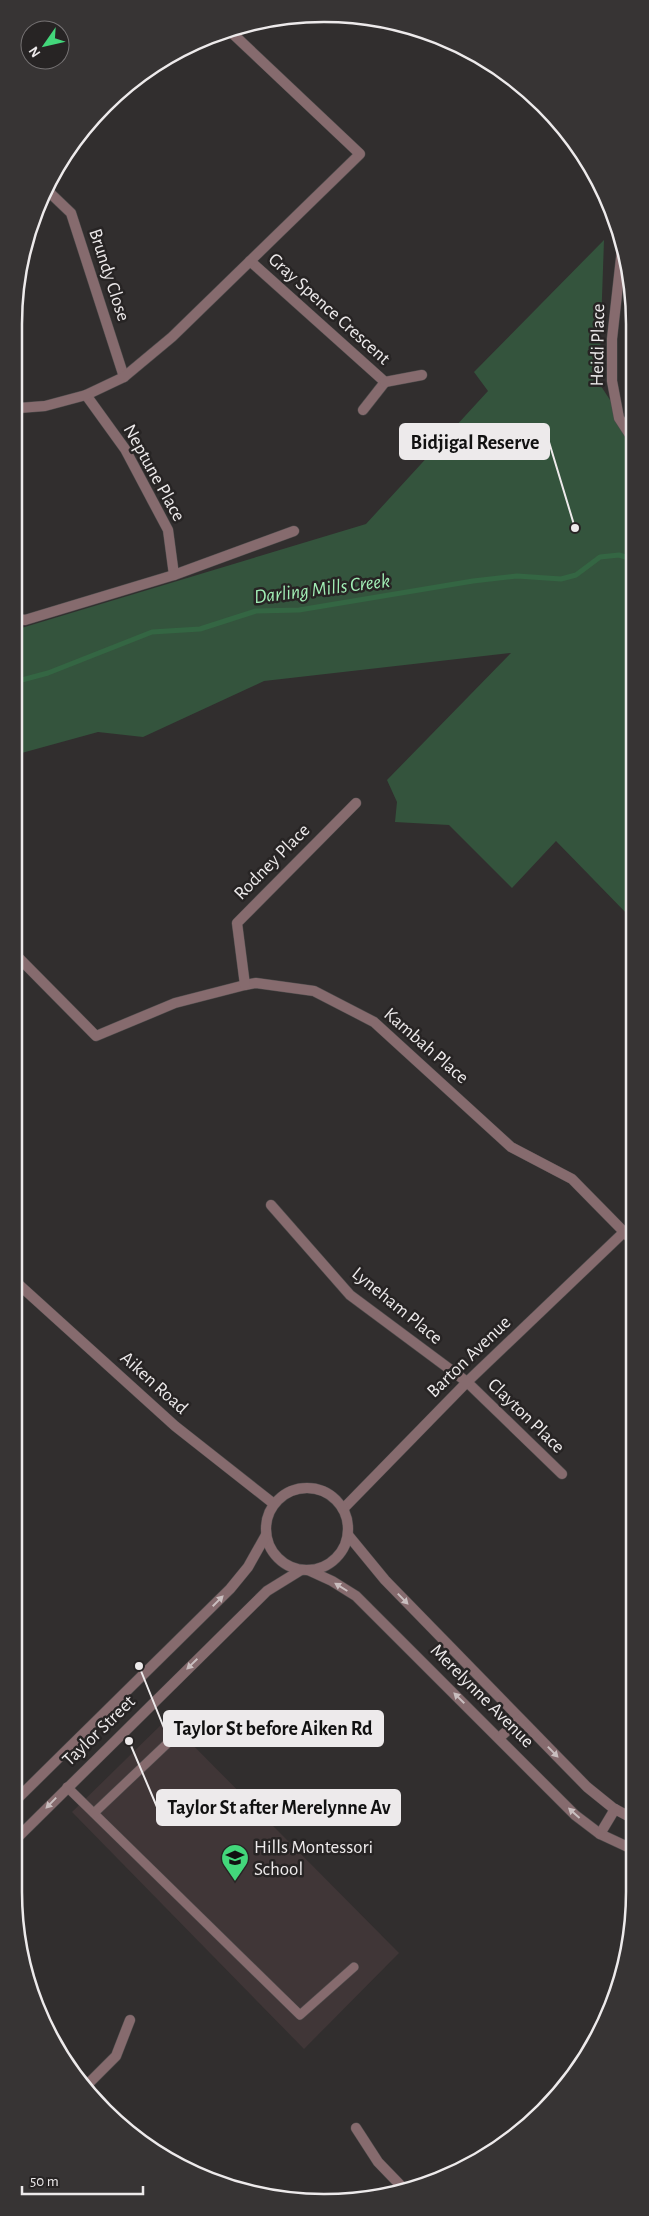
<svg xmlns="http://www.w3.org/2000/svg" width="649" height="2216" viewBox="0 0 649 2216" font-family="'Alegreya Sans',sans-serif">
<style>
.built{fill:#403637}
.green{fill:#34543d}
.lines{fill:none;stroke-linecap:round;stroke-linejoin:round}
.stream{stroke:#346643;stroke-width:5}
.service-casing{stroke:#4f4c4c;stroke-width:10}
.minor-casing{stroke:#4f4c4c;stroke-width:11}
.tertiary-casing{stroke:#4f4c4c;stroke-width:11}
.service{stroke:#866b6e;stroke-width:9}
.minor{stroke:#866b6e;stroke-width:10}
.tertiary{stroke:#866b6e;stroke-width:10}
.oneway{fill:#c9bebf}
.labels{text-anchor:middle;dominant-baseline:central;stroke-width:5;stroke-linejoin:round;paint-order:stroke}
.street-label{font-size:19px;fill:#edeaeb;stroke:#272424}
.poi-label{font-size:19px;fill:#edeaeb;stroke:#272424;text-anchor:start}
.water-label{font-size:20px;font-style:italic;fill:#a2efb6;stroke:#272424}
.rim{fill:none;stroke:#edeaeb;stroke-width:2.5}
.leader{fill:none;stroke:#edeaeb;stroke-width:2}
.callout-dot{fill:#edeaeb;stroke:#272424;stroke-width:2}
.callout{fill:#edeaeb;stroke:#edeaeb;stroke-width:2}
.callout-label{font-size:20px;text-anchor:middle;font-weight:bold;fill:#111}
</style>
<rect width="100%" height="100%" fill="#312e2e"/>
<polygon class="built" points="167,1719 399,1953 304,2049 72,1812"/>
<polygon class="green" points="604,240 599,383 632,434 631,918 556,841 512,888 449,825 395,822 397,802 387,780 511,653 264,681 143,737 98,732 18,754 18,629 366,524 488,391 474,372"/>
<g class="lines">
<polyline class="stream" points="18,681 48,673 152,632 200,629 256,611 299,610 473,581 517,576 561,579 576,575 600,557 619,555 632,559"/>
<defs>
<g id="service">
<polyline points="67,1787 300,2015 354,1967"/>
<polyline points="94,1813 172,1739"/>
</g>
<g id="minor">
<polyline points="49,192 71,213 124,377"/>
<polyline points="622,249 612,339 612,381 619,418 632,438"/>
<polyline points="250,261 385,382 363,410"/>
<polyline points="385,382 422,375"/>
<polyline points="86,395 125,449 168,530 174,575"/>
<polyline points="19,408 45,406 86,395 124,377 172,337 360,154 232,33"/>
<polyline points="18,619 25,620 174,575 294,531"/>
<polyline points="17,956 96,1036 175,1003 245,985 256,983 314,991 374,1022 511,1147 572,1179 631,1239"/>
<polyline points="245,985 237,923 356,803"/>
<polyline points="271,1205 350,1295 467,1382 562,1474"/>
<polyline points="343,1509 467,1382 623,1233"/>
<polyline points="348,1535 385,1580 587,1787 613,1808 630,1817"/>
<polyline points="308,1570 332,1581 356,1596 575,1815 600,1834 630,1848"/>
<polyline points="499,1738 520,1719"/>
<polyline points="600,1834 615,1809"/>
<polyline points="85,2087 116,2056 130,2020"/>
<polyline points="356,2128 378,2162 406,2191"/>
</g>
<g id="tertiary">
<polyline points="16,1282 175,1426 274,1504"/>
<circle cx="307" cy="1529" r="41"/>
<polyline points="14,1802 230,1589 248,1567 266,1535"/>
<polyline points="14,1841 267,1591 301,1570"/>
</g>
</defs>
<use href="#service" class="service-casing"/>
<use href="#minor" class="minor-casing"/>
<use href="#tertiary" class="tertiary-casing"/>
<use href="#service" class="service"/>
<use href="#minor" class="minor"/>
<use href="#tertiary" class="tertiary"/>
</g>
<defs><path id="oneway-solid" d="M-6-.8H1V-3.2L6.5 0L1 3.2V.8H-6Z" transform="scale(1.25)"/></defs>
<g class="oneway">
<use href="#oneway-solid" transform="translate(341 1587) rotate(-148)"/>
<use href="#oneway-solid" transform="translate(403 1599) rotate(46)"/>
<use href="#oneway-solid" transform="translate(218 1601) rotate(-45)"/>
<use href="#oneway-solid" transform="translate(192 1664) rotate(136)"/>
<use href="#oneway-solid" transform="translate(459 1698) rotate(-135)"/>
<use href="#oneway-solid" transform="translate(553 1752) rotate(46)"/>
<use href="#oneway-solid" transform="translate(51 1803) rotate(134)"/>
<use href="#oneway-solid" transform="translate(574 1813) rotate(-138)"/>
</g>
<defs>
<symbol id="school-pin" viewBox="-11 -11 22 30"><path d="M0 17L-7.5 6A9.5 9.5 0 1 1 7.5 6Z" fill="#43d77b" stroke="#272424"/><path d="M0-5L7-2L0 1L-7-2ZM-4 1L0 2.5L4 1V4Q0 6-4 4Z" fill="#111"/></symbol>
</defs>
<g fill-rule="evenodd">
<use href="#school-pin" x="219" y="1842" width="32" height="43"/>
</g>
<g class="labels">
<g class="street-label">
<text transform="translate(109 275) rotate(72)">Brundy Close</text>
<text transform="translate(329 309) rotate(42)">Gray Spence Crescent</text>
<text transform="translate(598 345) rotate(-89)">Heidi Place</text>
<text transform="translate(154 473) rotate(61)">Neptune Place</text>
<text transform="translate(272 862) rotate(-45)">Rodney Place</text>
<text transform="translate(426 1046) rotate(41)">Kambah Place</text>
<text transform="translate(397 1306) rotate(39)">Lyneham Place</text>
<text transform="translate(469 1357) rotate(-44)">Barton Avenue</text>
<text transform="translate(154 1383) rotate(42)">Aiken Road</text>
<text transform="translate(526 1416) rotate(44)">Clayton Place</text>
<text transform="translate(482 1696) rotate(45)">Merelynne Avenue</text>
<text transform="translate(99 1731) rotate(-44)">Taylor Street</text>
</g>
<g class="poi-label">
<text x="254" y="1847">Hills Montessori<tspan x="254" dy="22">School</tspan></text>
</g>
<g class="water-label">
<text transform="translate(322 589) rotate(-7)">Darling Mills Creek</text>
</g>
</g>
<path d="M0 0H649V2216H0ZM324 22H324A302 302 0 0 1 626 324V1892A302 302 0 0 1 324 2194H324A302 302 0 0 1 22 1892V324A302 302 0 0 1 324 22Z" fill="#373434" fill-rule="evenodd"/>
<path class="rim" d="M324 22H324A302 302 0 0 1 626 324V1892A302 302 0 0 1 324 2194H324A302 302 0 0 1 22 1892V324A302 302 0 0 1 324 22Z"/>
<path class="leader" d="M575 528L549 442M139 1666L164 1728M129 1741L157 1807"/>
<g class="callout-dot">
<circle cx="575" cy="528" r="5"/>
<circle cx="139" cy="1666" r="5"/>
<circle cx="129" cy="1741" r="5"/>
</g>
<g class="callout">
<rect x="400" y="424" width="149" height="35" rx="5"/>
<rect x="164" y="1711" width="219" height="35" rx="5"/>
<rect x="157" y="1790" width="243" height="35" rx="5"/>
</g>
<g class="callout-label">
<text x="475" y="449">Bidjigal Reserve</text>
<text x="273" y="1735">Taylor St before Aiken Rd</text>
<text x="279" y="1814">Taylor St after Merelynne Av</text>
</g>
<g transform="translate(45 45) rotate(236)"><circle r="24" fill="#272424" stroke="#767374"/>
<path d="M0-4L9 19L0 12L-9 19Z" fill="#43d77b"/>
<text y="-8" font-size="14" font-weight="bold" text-anchor="middle" fill="#edeaeb">N</text>
</g>
<path d="M22 2186v8h121v-8" fill="none" stroke="#edeaeb" stroke-width="2.5"/>
<text x="30" y="2186" font-size="15" fill="#edeaeb" stroke="#272424" stroke-width="4" paint-order="stroke">50 m</text>
</svg>
